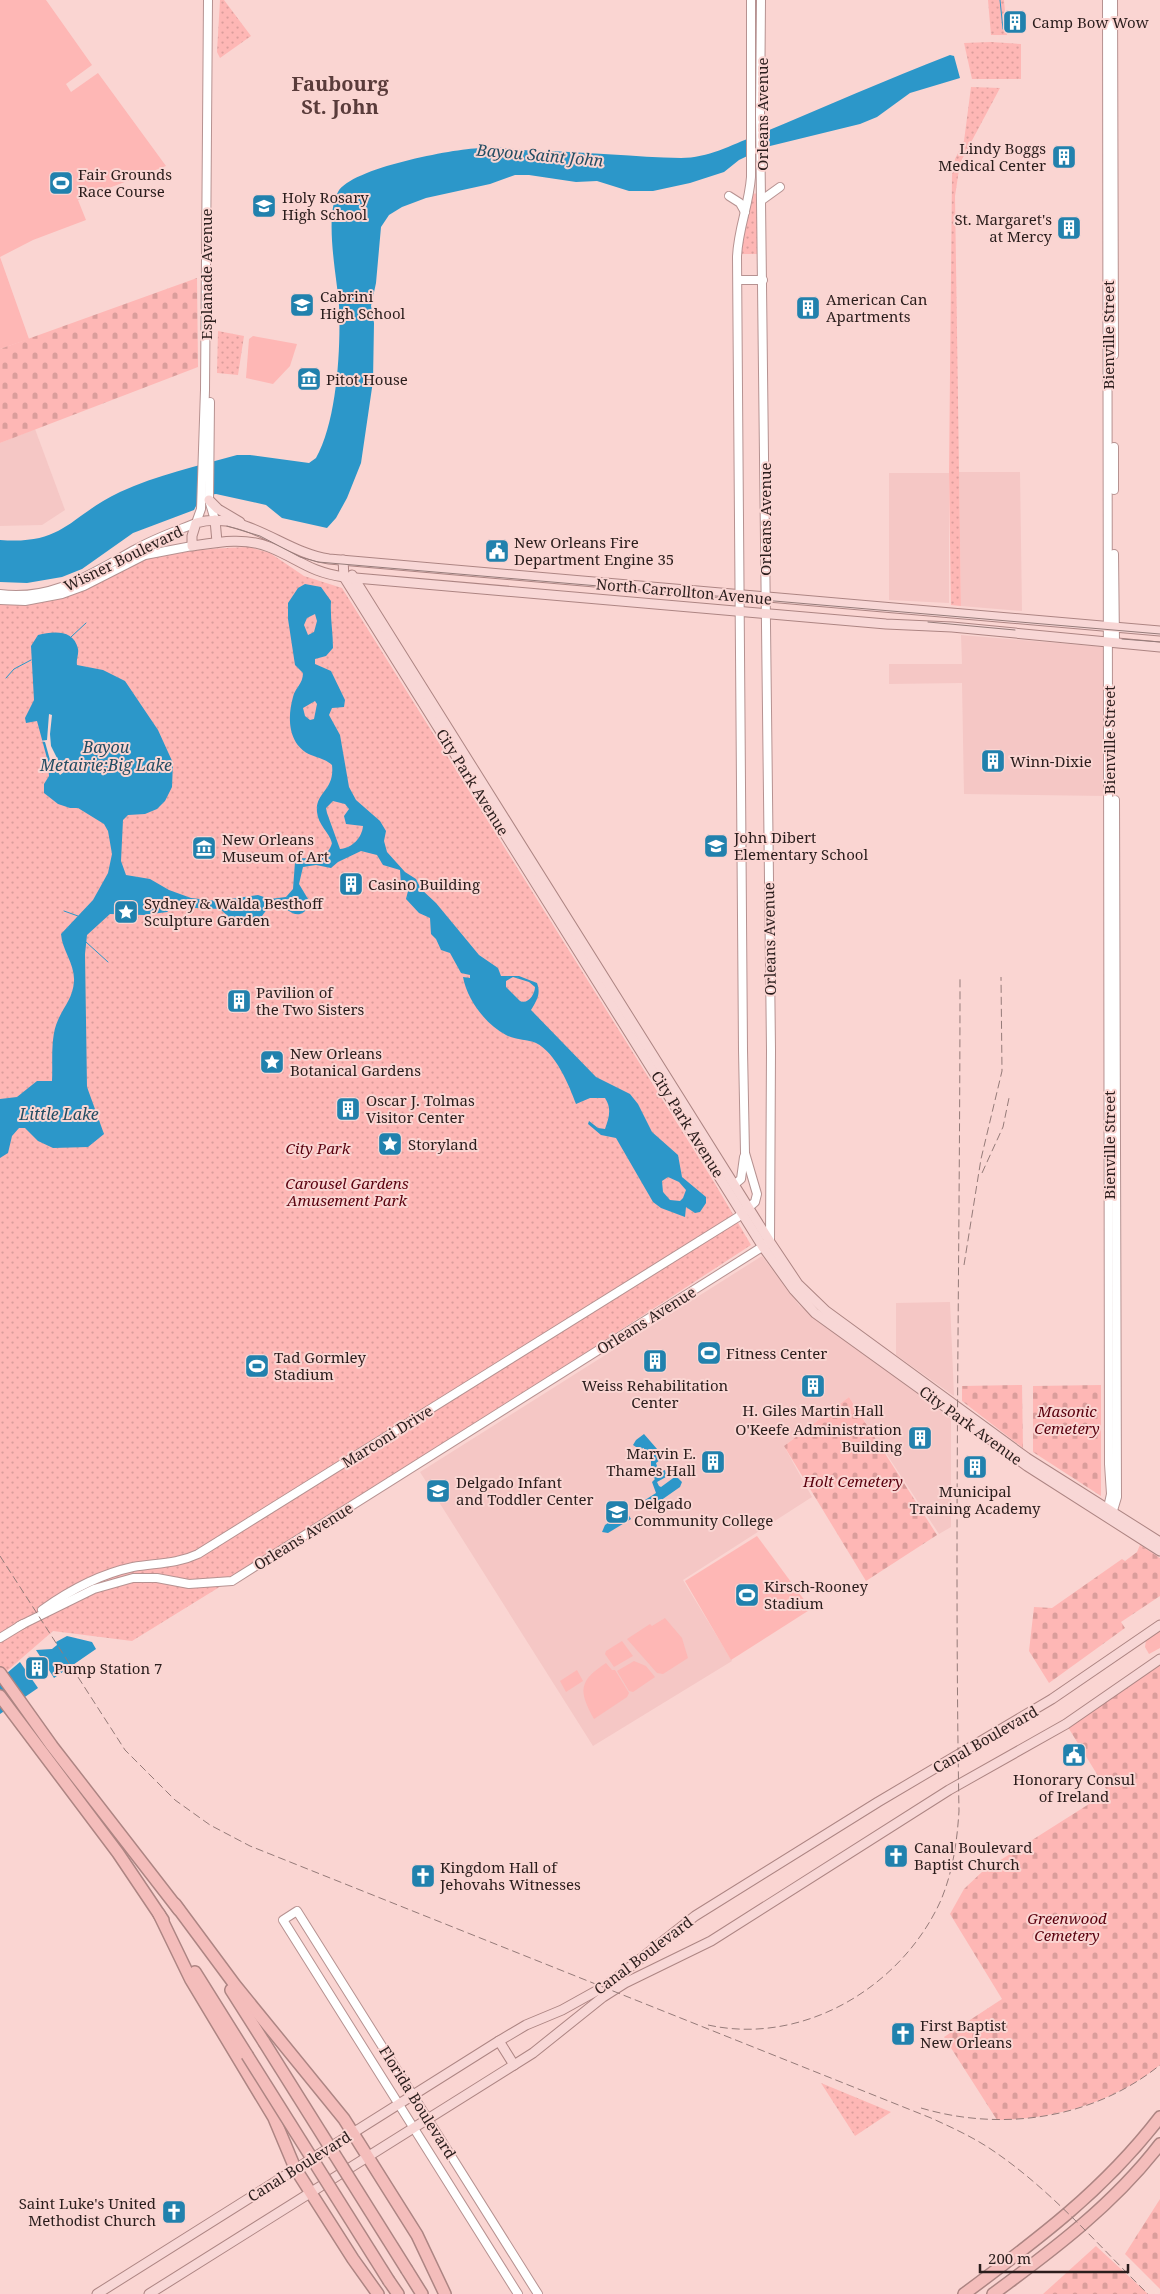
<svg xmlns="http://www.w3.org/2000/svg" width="1160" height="2294" viewBox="0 0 1160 2294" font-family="'Noto Serif',serif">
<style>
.built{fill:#f5c7c5}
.green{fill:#feb7b5}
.cemetery{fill:url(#cemetery-stones)}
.park{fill:url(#park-dots)}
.water{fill:#2c97c9;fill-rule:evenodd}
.pier{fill:#fad5d2}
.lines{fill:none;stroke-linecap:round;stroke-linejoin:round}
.stream{stroke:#2c97c9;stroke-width:1}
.minor-casing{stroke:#b69291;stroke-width:10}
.major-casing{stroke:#ad8583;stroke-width:11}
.highway-casing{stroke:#ad8583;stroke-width:14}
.minor{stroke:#fff;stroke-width:8}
.major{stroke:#f8d7d6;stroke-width:9}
.highway{stroke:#f4bdbb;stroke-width:11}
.tram{stroke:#957b79;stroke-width:1}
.rail{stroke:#957b79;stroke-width:1;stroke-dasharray:8 4;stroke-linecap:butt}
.highway-bridge-casing{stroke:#ad8583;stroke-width:14;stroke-linecap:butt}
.highway-bridge{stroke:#f4bdbb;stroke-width:11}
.labels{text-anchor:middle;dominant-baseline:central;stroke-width:4;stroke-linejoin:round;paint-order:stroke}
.poi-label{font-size:15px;fill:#2a1d1c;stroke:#fad5d2;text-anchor:start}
.street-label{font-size:15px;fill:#2a1d1c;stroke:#fad5d2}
.park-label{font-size:15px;font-style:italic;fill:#59000e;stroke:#fad5d2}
.water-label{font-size:16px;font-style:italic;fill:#234d63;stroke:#fad5d2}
.district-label{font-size:20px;font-weight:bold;fill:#5a3c3b;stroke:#fad5d2}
</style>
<defs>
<pattern id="cemetery-stones" width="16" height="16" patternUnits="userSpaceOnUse" patternTransform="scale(1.25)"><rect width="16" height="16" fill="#feb7b5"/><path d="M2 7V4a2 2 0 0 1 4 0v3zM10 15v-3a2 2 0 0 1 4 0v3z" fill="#da9d9b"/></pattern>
<pattern id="park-dots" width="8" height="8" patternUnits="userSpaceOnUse" patternTransform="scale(1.25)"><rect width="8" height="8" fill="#feb7b5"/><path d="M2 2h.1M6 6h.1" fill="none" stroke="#da9d9b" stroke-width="1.8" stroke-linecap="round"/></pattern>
</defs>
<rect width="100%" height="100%" fill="#fad5d2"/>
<g class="built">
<polygon points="35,429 65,510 42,525 0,526 0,443"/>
<polygon points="959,472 1020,472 1022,611 961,606"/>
<polygon points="889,473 949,473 949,603 889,600"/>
<polygon points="961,635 1104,647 1107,796 964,794 962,683 889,684 889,664 962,664"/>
<polygon points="762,1256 799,1305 951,1419 951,1527 939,1534 849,1397 784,1446 812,1497 683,1580 732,1661 593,1746 420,1472"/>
<polygon points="950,1302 954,1396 896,1355 896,1303"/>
</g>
<g class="green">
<polygon points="0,0 46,0 92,65 66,84 71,92 98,73 166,166 78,200 86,220 33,240 0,257 29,339 0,349"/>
<polygon points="253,336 297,344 290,366 273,384 246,378 249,339"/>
<polygon points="757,1536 811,1609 731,1660 685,1581"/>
<polygon points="665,1618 682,1638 688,1658 663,1674 657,1673 627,1639 650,1624 652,1626"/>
<polygon points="1160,1630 1160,1648 1149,1654 1145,1647 1146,1640"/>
<polygon points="622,1641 633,1656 614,1667 605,1654 606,1651"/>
<polygon points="634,1661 646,1666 655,1677 633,1692 629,1691 617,1671"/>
<path d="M606 1663 612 1670H615L629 1693 627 1697 594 1719C578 1690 579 1681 606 1663Z"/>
<polygon points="577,1670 583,1681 566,1692 560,1681"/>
</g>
<g class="cemetery">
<polygon points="197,278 198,367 0,443 0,349"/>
<polygon points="1022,1385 1023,1448 962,1401 962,1386"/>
<polygon points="1101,1385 1101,1496 1033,1452 1033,1386"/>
<polygon points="849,1397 937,1535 866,1581 784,1446"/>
<polygon points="1140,1545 1160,1558 1160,1596 1121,1622 1125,1628 1049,1683 1029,1651 1034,1607 1052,1608 1122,1559 1125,1561 1137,1552"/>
<path d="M1160 1659V2065C1114 2102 1056 2119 997 2120L944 2037 1002 1999 950 1914 964 1889 983 1871 1108 1792 1066 1724Z"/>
<polygon points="1160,2199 1160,2289 1125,2254"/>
<polygon points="1096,2246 1148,2294 1043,2294"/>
</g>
<g class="park">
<polygon points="220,0 224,0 251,36 220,58 217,52"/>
<polygon points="988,0 1004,0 1007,35 991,35"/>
<polygon points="991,42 1021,44 1021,79 972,79 964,43"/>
<polygon points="971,87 1000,88 960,163 955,196 961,606 951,605 949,473 952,175 955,159 964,141"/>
<polygon points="759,193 758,254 742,254 741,238 752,194"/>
<polygon points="218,331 244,336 238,375 217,373"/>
<path d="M249 547 270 553 304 576 342 588 714 1182 751 1245 341 1512 132 1641 53 1631 0 1677V604C37 608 73 595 106 578 117 572 131 562 143 559 173 551 218 548 249 547Z"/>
<polygon points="821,2083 891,2112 855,2136"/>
</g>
<g class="water">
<path d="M950 55 954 56 960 78 910 93 877 117 860 124 766 147 739 160 724 172 690 183 653 191H629L597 181 576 182 529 175H515L490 184 426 198 402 207 389 215 381 227 376 283 371 306 374 323 373 381 361 463 347 498 336 518 327 528 282 518 266 505 216 494 201 496 194 510 133 533 82 569 62 577 27 583 0 582V540C65 545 69 516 120 492 157 475 198 466 237 455H250L309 463 316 458C337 421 341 348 339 305 337 277 324 217 338 192 351 168 453 149 480 148 501 146 523 151 544 151 589 152 635 157 681 158 708 158 731 145 755 136 820 109 885 80 950 55Z"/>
<path d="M305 584 321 587 331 601C330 618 333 632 333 648L326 656 315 659V664L331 671 345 700 344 707 332 708 329 715 340 735 349 787 356 800 380 821 386 831 384 841 387 852 405 872 416 879 421 889 436 903 479 955 498 968 501 976H519L537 983C541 994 537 1000 531 1010L596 1077 630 1094 638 1104 652 1132 678 1155 682 1177 706 1197V1203L700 1212 695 1213 686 1207 685 1217 661 1208 653 1202 616 1138 601 1135 588 1124 589 1121 598 1128 605 1129C609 1117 612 1109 605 1098H590L576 1104C569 1085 556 1053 536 1043 527 1039 516 1040 506 1035 485 1024 467 999 463 977L470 978V975L461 973 450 953 441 950 436 939 431 934 430 918 419 913 406 899 408 891 401 884 400 870 383 865 377 855 361 851 338 862 331 868 316 865 303 867 299 884 311 904C294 929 289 900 270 907 265 909 261 921 252 927L231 919 220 909 174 907 167 912 144 915 110 914 87 935 85 954 87 1087 104 1134 88 1147 53 1148 38 1141 25 1128H19L12 1136 8 1153 0 1158V1099L17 1097 37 1081H52C53 1062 50 1037 58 1020 64 1006 73 998 74 981 75 964 62 950 61 934L93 900 108 873 112 854 108 831 104 824 78 808H70L58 804 44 793V784L49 776 48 762 37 721 26 723 25 718 34 700 31 646 38 635C53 631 74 629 78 649 79 654 76 659 77 665L103 670 125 681 158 730 173 763 172 787 165 801 157 809 145 814 128 815 123 820 121 861 126 875 150 879 169 890 191 898 217 901 258 895 270 899 286 897 293 889 295 862 298 858C311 859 328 859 332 843 329 832 318 825 317 812 315 792 335 791 332 765 325 759 319 758 311 755 288 745 287 718 293 697 295 688 303 684 303 673L295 665 288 619V603L298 588ZM315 614 317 621 314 632 308 635 304 625 307 618ZM315 701 317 704 314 719 310 720 305 716 303 708ZM333 801 345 804 349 809 344 816 346 824 363 826C362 838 352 848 340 849L327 813 326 808ZM513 977 529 982 535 987C535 994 528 1005 520 1001L506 987V981ZM668 1177 679 1182 686 1190 683 1198 680 1201 670 1200 663 1192 662 1181Z"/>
<polygon points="644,1434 664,1457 656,1463 659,1472 665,1470 666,1477 657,1482 659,1486 661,1487 676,1476 682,1482 680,1487 650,1508 645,1500 656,1493 652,1482 655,1479 651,1475 654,1473 651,1469 651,1461 645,1458 644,1448 639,1449 633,1445 636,1440"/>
<polygon points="626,1511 631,1519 608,1533 602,1532 605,1525"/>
<polygon points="67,1636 92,1642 96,1649 54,1678 36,1650 52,1649 57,1645 56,1642"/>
<polygon points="20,1662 38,1688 0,1714 0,1679"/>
</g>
<polygon class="pier" points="49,714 52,715 50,734 51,746 64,772 60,775 50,760 45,742 40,741 47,740"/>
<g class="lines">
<g class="stream">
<polyline points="1000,0 1003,29"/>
<polyline points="71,637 86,623"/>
<polyline points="6,678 14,669 31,660"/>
<polyline points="64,911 78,916"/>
<polyline points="86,942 108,962"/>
</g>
<defs>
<g id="minor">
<polyline points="1107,0 1109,1464 1111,1494 1107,1512"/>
<polyline points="1113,0 1114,355"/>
<polyline points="729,196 740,203 745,212"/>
<polyline points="762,200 780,187"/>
<polyline points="738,280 763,280"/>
<polyline points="210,402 209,500 215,520"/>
<polyline points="1114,447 1114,490"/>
<polyline points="1114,554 1115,643"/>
<path d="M0 594C53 601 92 573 136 549 155 538 176 531 196 523L201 509 205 390 208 0"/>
<polyline points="0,600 25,601 62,594 84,586 145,555 192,546"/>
<polyline points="735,1184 741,1179 744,1157"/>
<polyline points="1111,1517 1117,1497 1115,800"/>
<path d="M42 1610C70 1590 100 1574 133 1567 156 1563 177 1564 198 1554L738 1217 755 1202 757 1194 745 1153 743 1050 737 257C738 229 749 205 751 177V0"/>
<polyline points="19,1626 94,1589 133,1578 157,1578 189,1584 232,1581 770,1242 771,1050 760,116 761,0"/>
<polyline points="0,1638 23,1624"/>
<polyline points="518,2294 283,1920 297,1911 538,2294"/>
</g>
<g id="major">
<polyline points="209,500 218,509 240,522"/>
<polyline points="215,520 217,542"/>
<polyline points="343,560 344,577 763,1247 794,1290 815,1313 1027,1466 1160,1551"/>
<polyline points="352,575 770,1242 798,1284 826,1311 1027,1458 1160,1542"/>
<path d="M1160 631 329 559C284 553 244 509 196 523L192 536V546C218 542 245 537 269 547 299 559 309 572 344 577L886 624 952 627 1160 647"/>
<polyline points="499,2041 514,2065"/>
<polyline points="97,2294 499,2041 526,2025 562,2010 607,1985 695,1916 878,1802 1052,1699 1160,1625"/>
<polyline points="149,2294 533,2053 603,1997 625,1983 711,1941 949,1790 1066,1724 1160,1659"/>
</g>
<g id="highway">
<polyline points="0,1673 52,1746 179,1910"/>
<polyline points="0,1696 118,1853 163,1920"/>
<polyline points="175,1904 235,1985 344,2119 417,2235 445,2294"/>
<polyline points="159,1914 191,1980 274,2118 295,2168 353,2259 378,2294"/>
<polyline points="195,1972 247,2055"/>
<polyline points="231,1990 264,2042"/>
<polyline points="407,2270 422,2294"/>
<polyline points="389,2281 398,2294"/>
<path d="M964 2294C1037 2240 1104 2190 1160 2117"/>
<path d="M993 2294C1053 2250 1114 2204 1160 2144"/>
</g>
</defs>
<use href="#minor" class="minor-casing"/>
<use href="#major" class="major-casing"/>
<use href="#highway" class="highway-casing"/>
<use href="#minor" class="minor"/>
<use href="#major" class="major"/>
<use href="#highway" class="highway"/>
<g class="tram">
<polyline points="227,526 260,536 300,557 318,562 1160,634"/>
<polyline points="928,622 1015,630"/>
<polyline points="1122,639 1160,642"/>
</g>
<g class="rail">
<polyline points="982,1173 1003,1127 1009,1098"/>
<polyline points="964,1265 981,1159 1002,1071 1001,977"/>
<path d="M0 1556 125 1750 175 1800 210 1825 250 1846 931 2118C953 2128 975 2138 995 2152 1052 2191 1099 2246 1148 2294"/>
<path d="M708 2025C803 2046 902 1987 941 1900 953 1871 957 1842 959 1811 954 1534 960 1255 960 978"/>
<path d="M921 2108C1002 2132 1093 2119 1160 2065"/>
</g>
<defs>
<g id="highway-bridge">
<polyline points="264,2042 407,2270"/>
<polyline points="247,2055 389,2281"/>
</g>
</defs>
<use href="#highway-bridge" class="highway-bridge-casing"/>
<use href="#highway-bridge" class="highway-bridge"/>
</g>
<defs>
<symbol id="building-square" viewBox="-11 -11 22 22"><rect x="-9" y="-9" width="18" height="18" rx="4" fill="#2181ad" stroke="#fad5d2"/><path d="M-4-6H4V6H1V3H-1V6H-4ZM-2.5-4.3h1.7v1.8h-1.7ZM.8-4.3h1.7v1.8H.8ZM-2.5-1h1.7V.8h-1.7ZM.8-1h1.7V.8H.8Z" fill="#fff"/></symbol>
<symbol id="stadium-square" viewBox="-11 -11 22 22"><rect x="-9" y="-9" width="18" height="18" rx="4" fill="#2181ad" stroke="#fad5d2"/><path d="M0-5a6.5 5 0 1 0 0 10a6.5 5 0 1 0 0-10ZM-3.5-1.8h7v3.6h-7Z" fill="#fff"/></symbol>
<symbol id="school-square" viewBox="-11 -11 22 22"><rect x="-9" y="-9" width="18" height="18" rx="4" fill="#2181ad" stroke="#fad5d2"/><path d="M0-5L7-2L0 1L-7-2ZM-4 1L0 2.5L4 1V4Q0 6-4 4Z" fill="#fff"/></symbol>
<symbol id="museum-square" viewBox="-11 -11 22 22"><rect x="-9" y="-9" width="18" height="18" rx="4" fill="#2181ad" stroke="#fad5d2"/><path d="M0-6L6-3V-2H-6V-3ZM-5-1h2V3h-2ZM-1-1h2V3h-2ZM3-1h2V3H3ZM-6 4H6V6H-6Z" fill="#fff"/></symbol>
<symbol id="civic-square" viewBox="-11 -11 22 22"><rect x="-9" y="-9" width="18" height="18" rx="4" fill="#2181ad" stroke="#fad5d2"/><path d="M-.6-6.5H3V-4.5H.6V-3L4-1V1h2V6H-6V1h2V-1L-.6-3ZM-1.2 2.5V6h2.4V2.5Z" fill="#fff"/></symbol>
<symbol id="sight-square" viewBox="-11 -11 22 22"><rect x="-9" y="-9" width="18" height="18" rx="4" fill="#2181ad" stroke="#fad5d2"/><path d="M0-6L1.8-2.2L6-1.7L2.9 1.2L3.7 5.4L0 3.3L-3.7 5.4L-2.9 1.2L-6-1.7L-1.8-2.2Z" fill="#fff"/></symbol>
<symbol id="university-square" viewBox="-11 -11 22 22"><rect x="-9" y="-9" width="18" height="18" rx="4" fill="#2181ad" stroke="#fad5d2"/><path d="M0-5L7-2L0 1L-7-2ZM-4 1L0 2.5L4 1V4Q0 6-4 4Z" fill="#fff"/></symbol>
<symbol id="church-square" viewBox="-11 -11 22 22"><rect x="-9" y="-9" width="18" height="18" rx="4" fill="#2181ad" stroke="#fad5d2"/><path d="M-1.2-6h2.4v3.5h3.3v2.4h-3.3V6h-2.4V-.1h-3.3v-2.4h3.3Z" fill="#fff"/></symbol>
</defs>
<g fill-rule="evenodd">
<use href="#building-square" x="1001" y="8" width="28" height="28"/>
<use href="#building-square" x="1050" y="143" width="28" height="28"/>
<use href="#stadium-square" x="47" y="169" width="28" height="28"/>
<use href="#school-square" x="250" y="192" width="28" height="28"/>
<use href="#building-square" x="1055" y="214" width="28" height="28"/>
<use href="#school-square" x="288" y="291" width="28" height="28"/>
<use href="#building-square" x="794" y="294" width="28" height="28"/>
<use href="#museum-square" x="295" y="365" width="28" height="28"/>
<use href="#civic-square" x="483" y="537" width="28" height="28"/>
<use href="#building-square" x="979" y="747" width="28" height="28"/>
<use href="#school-square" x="702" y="832" width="28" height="28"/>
<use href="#museum-square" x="190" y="834" width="28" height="28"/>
<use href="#building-square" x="337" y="870" width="28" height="28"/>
<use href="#sight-square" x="112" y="898" width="28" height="28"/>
<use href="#building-square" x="225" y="987" width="28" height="28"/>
<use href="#sight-square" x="258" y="1048" width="28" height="28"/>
<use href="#building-square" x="334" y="1095" width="28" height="28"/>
<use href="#sight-square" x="376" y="1130" width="28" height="28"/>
<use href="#stadium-square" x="695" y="1339" width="28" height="28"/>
<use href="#building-square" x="641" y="1347" width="28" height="28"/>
<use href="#stadium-square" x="243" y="1352" width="28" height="28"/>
<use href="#building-square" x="799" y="1372" width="28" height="28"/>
<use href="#building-square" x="906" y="1424" width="28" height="28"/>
<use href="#building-square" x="699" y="1448" width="28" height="28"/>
<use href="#building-square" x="961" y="1453" width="28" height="28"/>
<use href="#school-square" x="424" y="1477" width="28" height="28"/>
<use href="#university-square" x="603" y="1498" width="28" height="28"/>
<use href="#stadium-square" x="733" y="1581" width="28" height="28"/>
<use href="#building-square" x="23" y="1654" width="28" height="28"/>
<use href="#civic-square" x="1060" y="1741" width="28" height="28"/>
<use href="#church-square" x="882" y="1842" width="28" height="28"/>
<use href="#church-square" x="409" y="1862" width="28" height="28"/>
<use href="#church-square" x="889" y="2020" width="28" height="28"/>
<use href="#church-square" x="160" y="2198" width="28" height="28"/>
</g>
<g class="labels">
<g class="poi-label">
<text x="1032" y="22">Camp Bow Wow</text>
<text x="1046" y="148" text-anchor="end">Lindy Boggs<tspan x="1046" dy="17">Medical Center</tspan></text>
<text x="78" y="174">Fair Grounds<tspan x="78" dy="17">Race Course</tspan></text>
<text x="282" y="197">Holy Rosary<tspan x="282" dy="17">High School</tspan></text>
<text x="1052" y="219" text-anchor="end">St. Margaret's<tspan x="1052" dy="17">at Mercy</tspan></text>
<text x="320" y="296">Cabrini<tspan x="320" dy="17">High School</tspan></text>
<text x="826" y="299">American Can<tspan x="826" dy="17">Apartments</tspan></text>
<text x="326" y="379">Pitot House</text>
<text x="514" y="542">New Orleans Fire<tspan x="514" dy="17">Department Engine 35</tspan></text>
<text x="1010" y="761">Winn-Dixie</text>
<text x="734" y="837">John Dibert<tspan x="734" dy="17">Elementary School</tspan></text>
<text x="222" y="839">New Orleans<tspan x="222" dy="17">Museum of Art</tspan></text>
<text x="368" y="884">Casino Building</text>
<text x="144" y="903">Sydney &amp; Walda Besthoff<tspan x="144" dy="17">Sculpture Garden</tspan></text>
<text x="256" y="992">Pavilion of<tspan x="256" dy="17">the Two Sisters</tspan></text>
<text x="290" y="1053">New Orleans<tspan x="290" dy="17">Botanical Gardens</tspan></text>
<text x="366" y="1100">Oscar J. Tolmas<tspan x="366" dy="17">Visitor Center</tspan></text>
<text x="408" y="1144">Storyland</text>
<text x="726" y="1353">Fitness Center</text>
<text x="274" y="1357">Tad Gormley<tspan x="274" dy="17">Stadium</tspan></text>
<text x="655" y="1385" text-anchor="middle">Weiss Rehabilitation<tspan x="655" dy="17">Center</tspan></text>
<text x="813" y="1410" text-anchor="middle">H. Giles Martin Hall</text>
<text x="902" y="1429" text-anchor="end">O'Keefe Administration<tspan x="902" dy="17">Building</tspan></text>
<text x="696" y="1453" text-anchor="end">Marvin E.<tspan x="696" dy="17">Thames Hall</tspan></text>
<text x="456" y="1482">Delgado Infant<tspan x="456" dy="17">and Toddler Center</tspan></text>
<text x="975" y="1491" text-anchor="middle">Municipal<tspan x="975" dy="17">Training Academy</tspan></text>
<text x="634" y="1503">Delgado<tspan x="634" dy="17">Community College</tspan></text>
<text x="764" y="1586">Kirsch-Rooney<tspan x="764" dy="17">Stadium</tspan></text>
<text x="54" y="1668">Pump Station 7</text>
<text x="1074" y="1779" text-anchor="middle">Honorary Consul<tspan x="1074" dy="17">of Ireland</tspan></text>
<text x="914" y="1847">Canal Boulevard<tspan x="914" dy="17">Baptist Church</tspan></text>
<text x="440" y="1867">Kingdom Hall of<tspan x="440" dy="17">Jehovahs Witnesses</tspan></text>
<text x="920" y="2025">First Baptist<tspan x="920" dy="17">New Orleans</tspan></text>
<text x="156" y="2203" text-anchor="end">Saint Luke's United<tspan x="156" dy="17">Methodist Church</tspan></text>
</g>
<g class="street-label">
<text transform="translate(762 114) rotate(-90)">Orleans Avenue</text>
<text transform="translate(206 274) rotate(-90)">Esplanade Avenue</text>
<text transform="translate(1108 335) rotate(-90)">Bienville Street</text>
<text transform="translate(765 519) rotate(-90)">Orleans Avenue</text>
<text transform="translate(123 558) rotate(-26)">Wisner Boulevard</text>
<text transform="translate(684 591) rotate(5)">North Carrollton Avenue</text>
<text transform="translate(1109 740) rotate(-90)">Bienville Street</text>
<text transform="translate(473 782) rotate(58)">City Park Avenue</text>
<text transform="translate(769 939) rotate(-91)">Orleans Avenue</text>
<text transform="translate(688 1124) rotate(58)">City Park Avenue</text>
<text transform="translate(1109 1145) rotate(-90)">Bienville Street</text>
<text transform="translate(646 1320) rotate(-32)">Orleans Avenue</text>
<text transform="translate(971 1425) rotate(36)">City Park Avenue</text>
<text transform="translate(387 1436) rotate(-32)">Marconi Drive</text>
<text transform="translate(303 1536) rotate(-32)">Orleans Avenue</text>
<text transform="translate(985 1739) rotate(-30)">Canal Boulevard</text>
<text transform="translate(643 1955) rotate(-37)">Canal Boulevard</text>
<text transform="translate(418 2102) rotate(58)">Florida Boulevard</text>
<text transform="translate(299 2166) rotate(-32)">Canal Boulevard</text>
</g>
<g class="park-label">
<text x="318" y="1148">City Park</text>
<text x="347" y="1183">Carousel Gardens<tspan x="347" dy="17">Amusement Park</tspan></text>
<text x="1067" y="1411">Masonic<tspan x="1067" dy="17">Cemetery</tspan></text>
<text x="853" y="1481">Holt Cemetery</text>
<text x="1067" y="1918">Greenwood<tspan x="1067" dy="17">Cemetery</tspan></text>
</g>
<g class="water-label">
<text transform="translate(540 155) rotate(5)">Bayou Saint John</text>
<text x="106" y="747">Bayou<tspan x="106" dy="18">Metairie;Big Lake</tspan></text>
<text x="59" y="1114">Little Lake</text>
</g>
<g class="district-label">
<text x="340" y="83">Faubourg<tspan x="340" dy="23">St. John</tspan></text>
</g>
</g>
<path d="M980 2264v8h148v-8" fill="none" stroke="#2a1d1c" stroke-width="2.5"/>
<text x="988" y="2264" font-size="15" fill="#2a1d1c" stroke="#fad5d2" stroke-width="4" paint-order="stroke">200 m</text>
</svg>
